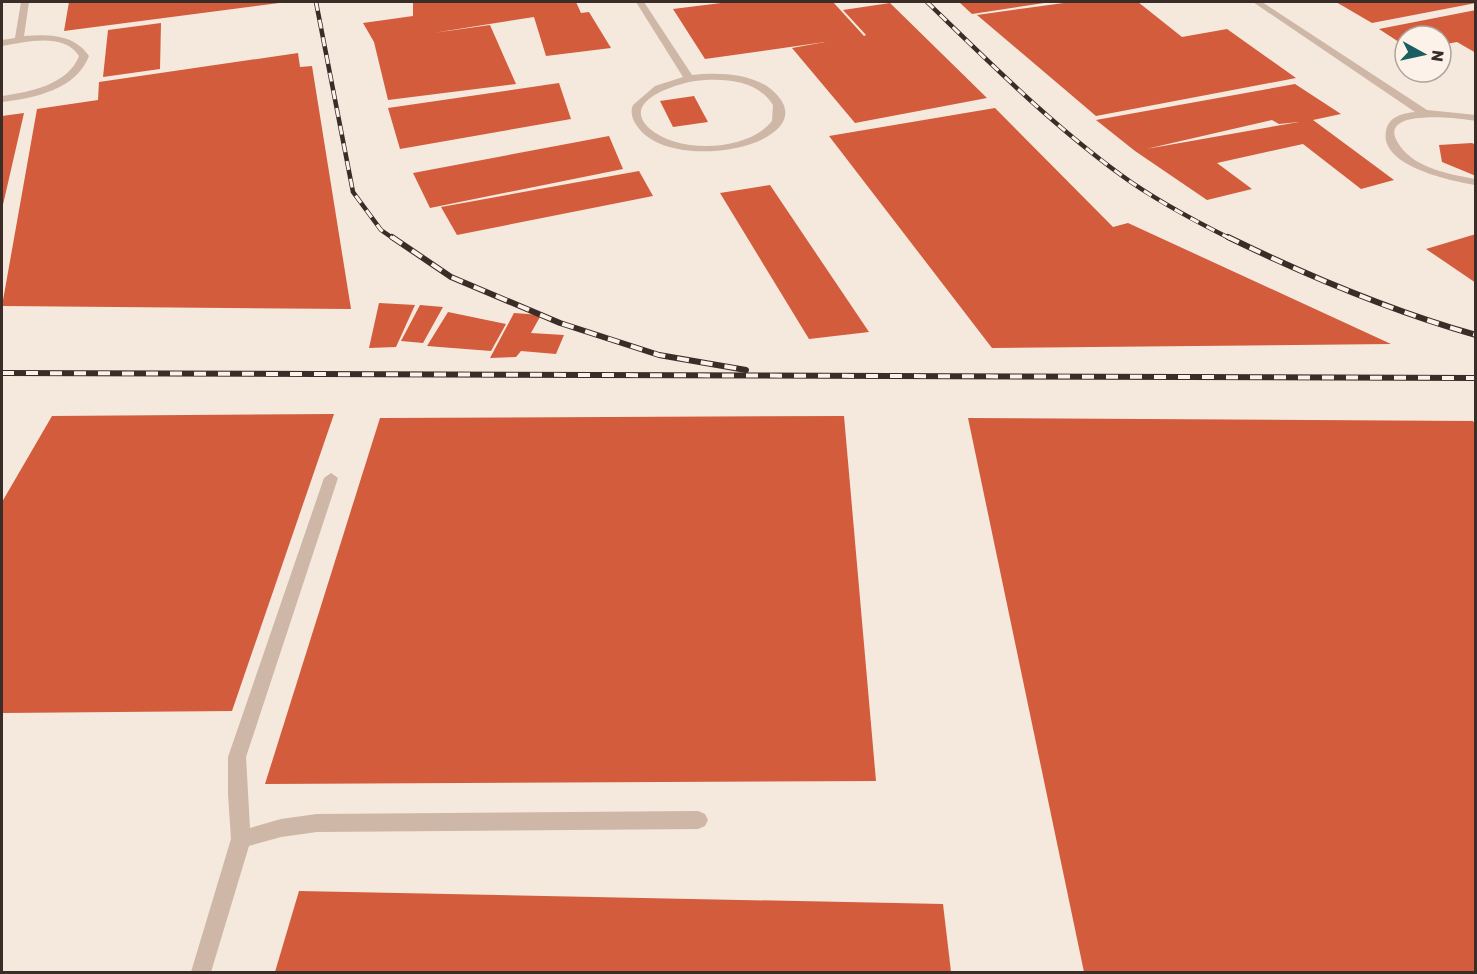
<svg xmlns="http://www.w3.org/2000/svg" width="1477" height="974" viewBox="0 0 1477 974" font-family="Rubik,sans-serif">
<style>
.building{fill:#d25c3c;fill-rule:evenodd}
.lines{fill:none;stroke-linecap:round;stroke-linejoin:round}
.service{fill:#ceb7a6;fill-rule:evenodd}
.rail-far1-casing{stroke:#3a2d28;stroke-width:4.5}
.rail-casing{stroke:#3a2d28;stroke-width:6}
.rail-far1{stroke:#fcf2e9;stroke-width:3;stroke-dasharray:9;stroke-linecap:butt}
.rail{stroke:#fcf2e9;stroke-width:4;stroke-dasharray:12;stroke-linecap:butt}
</style>
<rect width="100%" height="100%" fill="#f5e8dc"/>
<g class="building">
<polygon points="69,2 279,2 279,3 64,31"/>
<polygon points="413,2 576,2 581,13 589,12 611,48 546,56 534,17 433,33 490,25 516,84 388,100 374,42 363,23 413,16"/>
<polygon points="729,2 833,2 864,36 866,35 843,10 890,3 987,98 855,123 792,48 825,42 705,59 673,9"/>
<polygon points="959,2 1044,2 1044,3 972,14"/>
<polygon points="1071,2 1138,2 1182,37 1227,29 1296,78 1096,116 977,15"/>
<polygon points="1336,2 1476,2 1476,3 1372,23"/>
<polygon points="1476,10 1476,53 1457,42 1441,45 1441,36 1405,36 1405,46 1379,29"/>
<polygon points="161,23 160,69 103,77 108,30"/>
<polygon points="298,53 300,67 312,66 351,309 2,306 37,109 98,100 99,82"/>
<polygon points="559,83 571,119 400,149 388,108"/>
<path d="M1295 84 1341 114 1313 120 1394 180 1361 189 1303 144 1217 163 1252 189 1207 200 1135 151 1096 120ZM1272 120 1279 124 1299 122 1146 149Z"/>
<polygon points="694,96 708,122 673,127 660,101"/>
<polygon points="995,108 1113,227 1128,223 1391,344 992,348 829,136"/>
<polygon points="24,113 2,209 2,116"/>
<polygon points="609,136 623,169 430,208 413,173"/>
<polygon points="1472,143 1476,145 1476,176 1442,162 1439,145"/>
<polygon points="639,171 653,196 457,235 441,207"/>
<polygon points="770,185 869,332 809,339 720,193"/>
<polygon points="1476,234 1476,283 1426,249"/>
<polygon points="379,303 415,305 396,347 369,348"/>
<polygon points="420,305 443,307 423,343 401,341"/>
<polygon points="448,312 506,324 491,351 427,346"/>
<polygon points="514,313 541,315 531,333 564,335 556,354 521,351 516,357 490,358"/>
<polygon points="334,414 232,711 2,713 2,502 52,416"/>
<polygon points="844,416 876,781 265,784 380,418"/>
<polygon points="968,418 1473,421 1476,426 1476,972 1084,972"/>
<polygon points="299,891 943,904 951,972 275,972"/>
</g>
<g class="lines">
<g class="service">
<path d="M21 2H29L24 36C49 34 74 34 89 56 76 90 34 98 2 102V96C29 92 68 85 79 56 64 32 25 42 2 46V40L15 38Z"/>
<path d="M636 2H644L692 75C717 72 752 73 772 90 832 142 672 178 637 126 632 119 630 112 633 105L655 86 683 77ZM695 81C722 78 757 79 773 105L772 121C748 152 677 154 649 128 620 101 676 84 695 81Z"/>
<path d="M1253 2H1262L1427 110 1476 115V121C1460 118 1371 107 1400 146 1415 168 1451 175 1476 179V185C1451 181 1379 166 1386 131 1388 117 1403 113 1415 112Z"/>
<polygon points="331,473 338,478 246,757 250,828 281,819 317,814 698,811 705,814 708,820 705,826 698,829 317,832 281,837 249,846 211,972 191,972 231,839 228,794 228,757 324,478"/>
</g>
<defs>
<g id="rail-far1">
<polyline points="316,2 353,192 381,230 394,239"/>
<path d="M927 2C989 62 1051 124 1121 175 1155 200 1193 220 1231 239"/>
</g>
<g id="rail">
<polyline points="392,237 451,277 560,323 659,355 746,370"/>
<path d="M1228 237C1308 276 1391 311 1476 335"/>
<polyline points="2,373 1476,378"/>
</g>
</defs>
<use href="#rail-far1" class="rail-far1-casing"/>
<use href="#rail" class="rail-casing"/>
<use href="#rail-far1" class="rail-far1"/>
<use href="#rail" class="rail"/>
</g>
<rect width="1477" height="974" fill="none" stroke="#3a2d28" stroke-width="6"/>
<g transform="translate(1423 54) rotate(98)"><circle r="28" fill="#fcf2e9" stroke="#aea39c" stroke-width="1.5"/>
<path d="M0-4.5L10 22L0 15L-10 22Z" fill="#195e60"/>
<text y="-9" font-size="16" font-weight="bold" text-anchor="middle" fill="#3a2d28">N</text>
</g>
</svg>
